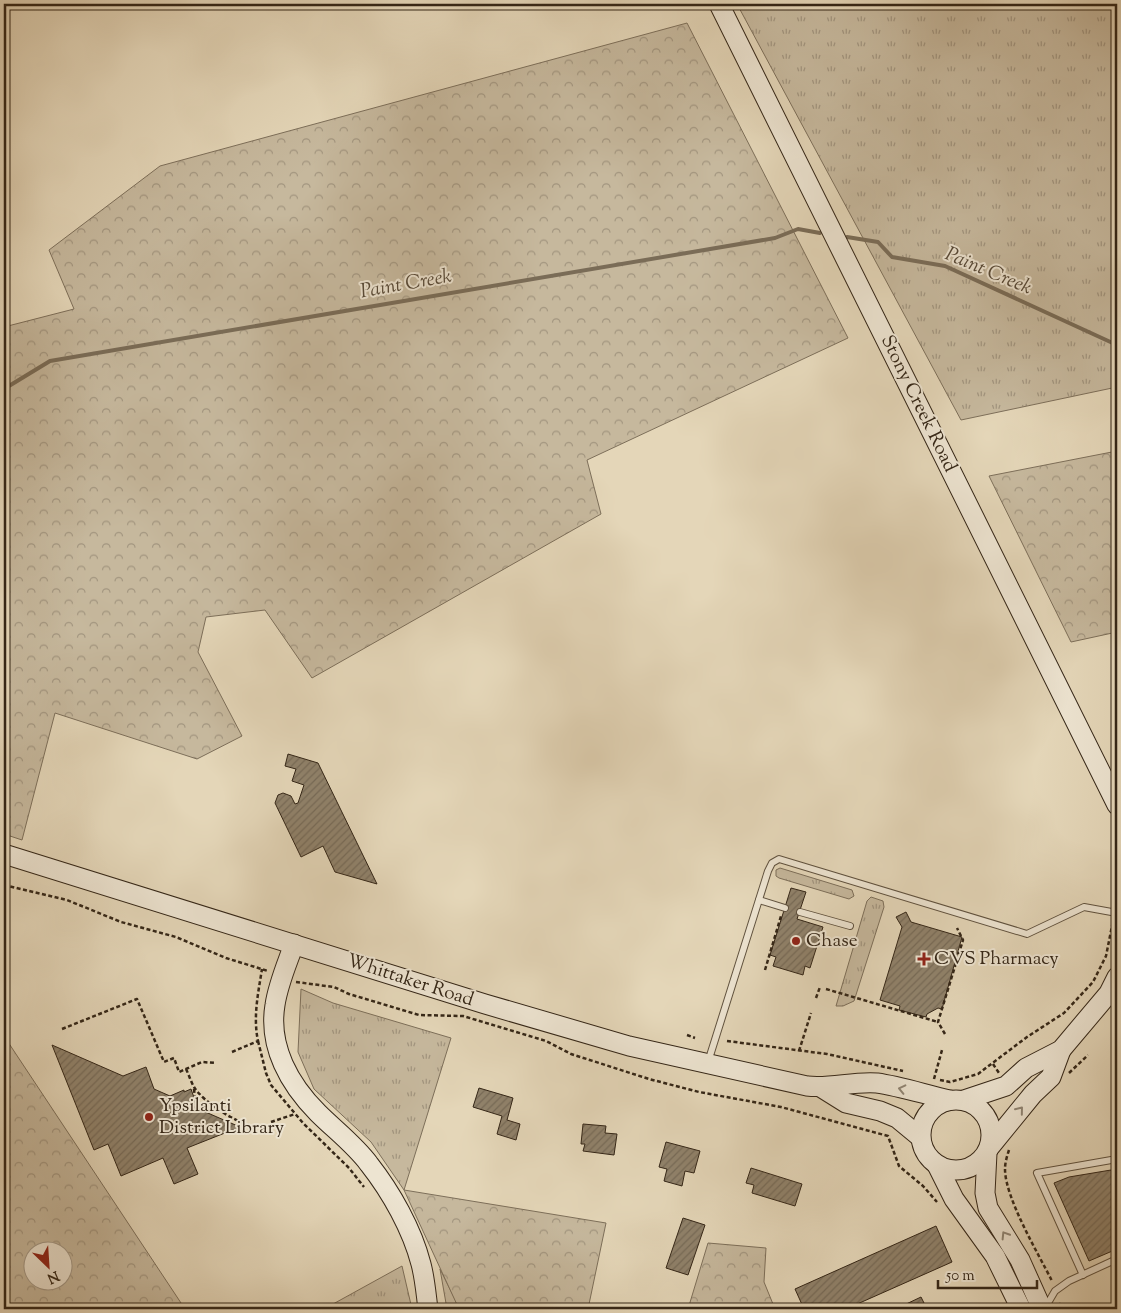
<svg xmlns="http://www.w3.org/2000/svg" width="1121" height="1313" viewBox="0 0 1121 1313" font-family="'Sorts Mill Goudy',serif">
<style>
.grass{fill:url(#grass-tufts);stroke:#7d6f5a}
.forest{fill:url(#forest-crowns);stroke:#7d6f5a;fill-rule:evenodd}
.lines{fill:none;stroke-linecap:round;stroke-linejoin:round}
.stream{stroke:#7a6c57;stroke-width:4}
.building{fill:url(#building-hatch);stroke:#342617}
.lane-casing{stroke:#60523f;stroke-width:8}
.secondary-casing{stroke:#342617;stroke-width:21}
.path{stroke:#342617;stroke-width:2.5;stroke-dasharray:4 2.5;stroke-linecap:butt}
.lane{stroke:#ede4d1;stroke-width:6}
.secondary{stroke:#ede4d1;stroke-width:19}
.oneway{stroke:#908574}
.poi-dot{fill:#8f2418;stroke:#ede4d1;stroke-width:2}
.labels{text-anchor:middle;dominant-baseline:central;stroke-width:4;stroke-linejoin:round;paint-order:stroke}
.street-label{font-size:19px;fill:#342617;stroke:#ede4d1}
.poi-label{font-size:19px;fill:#342617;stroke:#ede4d1;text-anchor:start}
.water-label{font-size:20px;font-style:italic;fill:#574937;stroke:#ede4d1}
</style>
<defs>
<pattern id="grass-tufts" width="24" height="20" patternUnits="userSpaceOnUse" patternTransform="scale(1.25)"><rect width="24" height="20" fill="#c6b89d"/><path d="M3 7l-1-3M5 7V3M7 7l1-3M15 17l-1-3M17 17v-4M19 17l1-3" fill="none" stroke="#a2957f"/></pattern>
<pattern id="forest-crowns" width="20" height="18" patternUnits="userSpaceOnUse" patternTransform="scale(1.25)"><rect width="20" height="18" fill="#c6b89d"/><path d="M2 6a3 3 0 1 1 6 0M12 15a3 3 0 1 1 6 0" fill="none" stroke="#a2957f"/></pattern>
<pattern id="building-hatch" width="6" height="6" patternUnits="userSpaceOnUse" patternTransform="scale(1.25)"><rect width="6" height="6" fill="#90826b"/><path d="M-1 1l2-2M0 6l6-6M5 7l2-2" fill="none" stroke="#766a57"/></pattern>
</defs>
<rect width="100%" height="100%" fill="#e4d6b8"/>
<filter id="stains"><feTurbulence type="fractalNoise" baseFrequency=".004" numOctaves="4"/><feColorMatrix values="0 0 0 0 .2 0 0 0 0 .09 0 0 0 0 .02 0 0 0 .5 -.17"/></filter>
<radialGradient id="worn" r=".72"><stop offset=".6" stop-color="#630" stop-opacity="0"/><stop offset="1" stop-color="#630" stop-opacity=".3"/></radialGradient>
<g class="grass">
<polygon points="737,4 1117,4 1117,387 961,420"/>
<polygon points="780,868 852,890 854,896 849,899 779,878 776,876 776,870"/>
<polygon points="871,897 883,901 884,907 854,1001 843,1006 836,1006 867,901"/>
<polygon points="301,989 333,1003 451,1038 404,1190 371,1142 314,1089 298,1052"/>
<polygon points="402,1266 412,1309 324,1309"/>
<polygon points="440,1269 460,1309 447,1309"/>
</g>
<g class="forest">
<polygon points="687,23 848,338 587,460 601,514 312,678 265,610 206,617 198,652 242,736 197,759 55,713 22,840 4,834 4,327 74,309 49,250 160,166"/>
<polygon points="1117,451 1117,632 1071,642 989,476"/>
<path d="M4 1036 185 1309H4ZM32 1250H62V1280H32Z"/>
<polygon points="404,1190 606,1223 588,1309 459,1309"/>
<polygon points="708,1243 766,1248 764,1282 775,1309 688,1309"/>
</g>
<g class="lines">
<g class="stream">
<polyline points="847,237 878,242 892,257 945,266 1117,345"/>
<polyline points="4,389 50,361 775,238 798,229 820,233"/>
</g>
</g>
<g class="building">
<polygon points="288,754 318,763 377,884 335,872 323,846 301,857 275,803 278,795 283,793 291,796 295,804 298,803 304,785 292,781 296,769 285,766"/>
<polygon points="791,888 806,892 797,919 823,927 810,968 805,966 803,975 773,966 776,957 770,955"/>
<polygon points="906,912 911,922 962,937 942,1009 938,1008 927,1014 926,1017 899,1010 900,1006 880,1000 902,927 896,917"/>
<polygon points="52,1045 123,1076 146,1067 154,1089 170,1096 184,1090 184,1092 191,1089 197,1106 194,1107 240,1127 187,1148 198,1174 174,1184 163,1158 121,1176 108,1144 94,1150"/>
<polygon points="479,1088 513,1098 507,1120 520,1124 516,1140 497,1134 502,1116 473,1107"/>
<polygon points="583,1124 606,1126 605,1133 617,1134 614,1155 583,1151 585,1144 581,1144"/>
<polygon points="666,1142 700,1151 694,1173 685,1171 682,1186 664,1181 667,1169 659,1167"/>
<polygon points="751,1168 802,1184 795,1206 752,1193 754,1185 746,1183"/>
<polygon points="1111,1170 1115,1180 1117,1179 1117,1249 1089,1261 1054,1183 1069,1177"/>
<polygon points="683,1218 705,1225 688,1275 666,1268"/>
<polygon points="936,1226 952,1262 846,1309 804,1309 795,1289"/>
<polygon points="921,1297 927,1309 904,1309 902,1306"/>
</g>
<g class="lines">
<defs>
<g id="lane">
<polyline points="759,900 785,908"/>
<polyline points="800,912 850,926"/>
<polyline points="708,1062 768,871 772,863 779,859 1027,934 1084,907 1117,913"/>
<polyline points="1083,1275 1037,1173 1117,1159"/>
<polyline points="1045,1308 1055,1291 1069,1281 1117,1259"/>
</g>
<g id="secondary">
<polyline points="719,4 1117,805"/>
<path d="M4 854 485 1004 629 1046 807 1086C830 1089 853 1081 877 1083 899 1086 927 1095 950 1100"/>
<path d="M294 944C287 964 278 984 275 1005 268 1047 290 1085 318 1113 335 1130 355 1145 369 1164 391 1192 412 1229 421 1264 425 1279 426 1294 428 1309"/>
<polyline points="822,1088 846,1103 880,1111 897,1118 920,1137"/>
<circle cx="956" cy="1135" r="35"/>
<polyline points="964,1100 1006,1086 1026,1068 1061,1050 1109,993 1117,977"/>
<polyline points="989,1148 1033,1094 1051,1077 1061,1050"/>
<polyline points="987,1153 985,1193 988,1208 1020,1260 1042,1309"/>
<polyline points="937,1165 954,1199 995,1256 1021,1309"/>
</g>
</defs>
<use href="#lane" class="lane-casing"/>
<use href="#secondary" class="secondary-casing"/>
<g class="path">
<polyline points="4,885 67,900 121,922 176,937 226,958 268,971"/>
<polyline points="765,970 781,916"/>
<polyline points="296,982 334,987 349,994 419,1015 463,1016 546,1041 571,1054 649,1079 699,1092 781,1107 888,1136 899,1166 923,1186 937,1202"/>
<polyline points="826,989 938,1022"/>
<polyline points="816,998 820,987"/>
<polyline points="62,1029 137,999 164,1062 174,1058 179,1072 202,1062 216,1063"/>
<polyline points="945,1034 938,1022 963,940 957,928"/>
<polyline points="687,1035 695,1038"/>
<polyline points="258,1041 266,1073 271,1085 303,1123 349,1168 364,1187"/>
<polyline points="727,1041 827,1054 903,1071"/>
<polyline points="799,1051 811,1013"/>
<path d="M232 1052 258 1041C253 1017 258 994 262 969"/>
<polyline points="993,1064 999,1073"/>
<path d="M186 1069C189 1075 191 1082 194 1087 203 1102 235 1122 252 1126"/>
<polyline points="1069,1073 1088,1055"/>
<polyline points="934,1079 942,1050"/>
<polyline points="940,1080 950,1082 978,1074 1027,1037 1064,1013 1093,982 1106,956 1113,921"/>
<polyline points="194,1089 195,1099"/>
<polyline points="271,1122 295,1114"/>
<path d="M1009 1150C1007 1156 1005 1163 1005 1169 1005 1198 1038 1253 1052 1281"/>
<polyline points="1059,1303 1062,1309"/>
</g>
<use href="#lane" class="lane"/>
<use href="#secondary" class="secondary"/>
</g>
<defs><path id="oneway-chevron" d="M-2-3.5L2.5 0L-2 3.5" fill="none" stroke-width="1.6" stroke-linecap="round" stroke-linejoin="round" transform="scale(1.25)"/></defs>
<g class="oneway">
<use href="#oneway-chevron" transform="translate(902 1089) rotate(-167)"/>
<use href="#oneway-chevron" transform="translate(1020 1110) rotate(-51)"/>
<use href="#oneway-chevron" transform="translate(1005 1235) rotate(-122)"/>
</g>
<g class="poi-dot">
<circle cx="796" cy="941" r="5"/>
<path d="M921.5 951.5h5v5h5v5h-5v5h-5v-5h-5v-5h5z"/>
<circle cx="149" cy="1117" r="5"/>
</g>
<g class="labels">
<g class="street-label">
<text transform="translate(918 404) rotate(64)">Stony Creek Road</text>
<text transform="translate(410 981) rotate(18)">Whittaker Road</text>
</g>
<g class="poi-label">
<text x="806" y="941">Chase</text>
<text x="934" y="959">CVS Pharmacy</text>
<text x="159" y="1106">Ypsilanti<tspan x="159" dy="22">District Library</tspan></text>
</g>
<g class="water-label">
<text transform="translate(988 272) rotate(23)">Paint Creek</text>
<text transform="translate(406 285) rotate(-10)">Paint Creek</text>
</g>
</g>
<rect width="1121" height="1313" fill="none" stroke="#e4d6b8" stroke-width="20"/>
<rect x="5" y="5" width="1111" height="1303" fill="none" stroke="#342617" stroke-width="2.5"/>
<rect x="10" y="10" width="1101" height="1293" fill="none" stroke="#342617"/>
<g transform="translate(48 1266) rotate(155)"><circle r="24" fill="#ede4d1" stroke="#a39887"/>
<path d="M0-4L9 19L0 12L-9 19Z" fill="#8f2418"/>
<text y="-8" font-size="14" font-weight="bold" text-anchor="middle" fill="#342617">N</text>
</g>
<path d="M938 1280v8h99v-8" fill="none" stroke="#342617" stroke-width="2.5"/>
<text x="946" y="1280" font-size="15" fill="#342617" stroke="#ede4d1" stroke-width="4" paint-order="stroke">50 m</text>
<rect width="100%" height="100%" filter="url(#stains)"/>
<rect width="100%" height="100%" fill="url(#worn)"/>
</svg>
